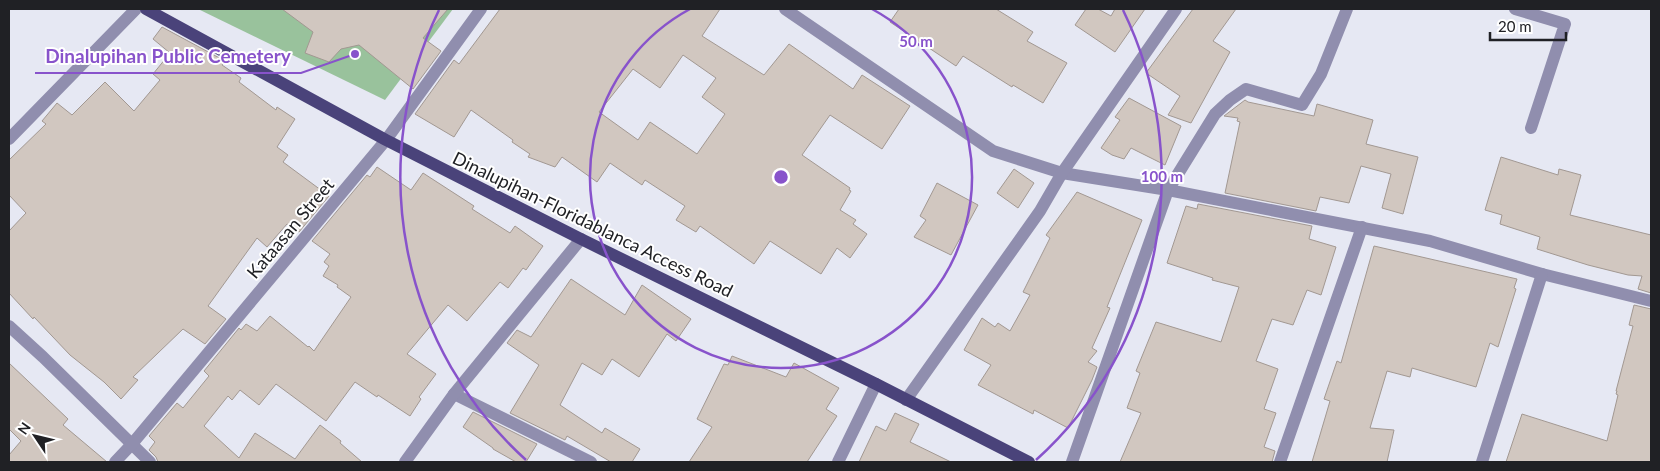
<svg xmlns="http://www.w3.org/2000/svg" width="1660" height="471" viewBox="0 0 1660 471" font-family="Lato,sans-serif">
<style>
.green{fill:#99c29c}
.building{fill:#d1c7c0;stroke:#a29892;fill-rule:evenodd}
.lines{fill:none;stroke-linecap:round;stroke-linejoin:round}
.minor{stroke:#908eae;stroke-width:12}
.major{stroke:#4a437a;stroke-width:12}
.ring{fill:none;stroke:#8853cb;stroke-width:2.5}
.labels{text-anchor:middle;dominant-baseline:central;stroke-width:4;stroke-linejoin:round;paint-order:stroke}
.street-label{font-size:18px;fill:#202125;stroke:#fff}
.centre{fill:#8853cb;stroke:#fff;stroke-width:2.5}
.ring-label{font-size:15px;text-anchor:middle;font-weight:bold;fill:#8853cb;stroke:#fff;stroke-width:4;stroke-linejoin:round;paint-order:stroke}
.leader{fill:none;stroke:#8853cb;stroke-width:2}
.callout-dot{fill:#8853cb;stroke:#fff;stroke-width:2}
.callout-label{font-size:19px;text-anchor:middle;font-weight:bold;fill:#8853cb;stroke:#fff;stroke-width:4;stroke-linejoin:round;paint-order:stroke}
</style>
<rect width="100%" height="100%" fill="#e6e8f3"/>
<polygon class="green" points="198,9 453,9 385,100"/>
<g class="building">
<polygon points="282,9 448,9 423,38 441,51 413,89 359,45 341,49 329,62 305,53 313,32"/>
<path d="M500 9H720L702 36 764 75 789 44 853 89 862 75 910 106 882 149 830 115 802 155 850 188 849 190 851 191 840 210 856 220 853 224 867 234 850 258 837 248 821 274 770 241 754 264 700 226 696 232 676 220 685 206 645 180 642 185 610 163 597 182 562 157 555 167 528 157 530 154 512 142 513 140 471 110 454 137 415 114 454 60 459 64ZM683 55 716 78 702 97 725 114 697 154 650 122 638 140 599 112 633 69 660 88Z"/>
<polygon points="899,9 996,9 1033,32 1027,41 1067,63 1043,103 1013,85 1012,87 963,56 956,66 890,22"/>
<polygon points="1086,9 1098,9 1111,16 1115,9 1145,9 1115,52 1075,25"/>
<polygon points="1193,9 1236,9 1213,41 1230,52 1191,123 1168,115 1180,96 1146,73"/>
<polygon points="162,27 225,61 222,65 241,78 239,82 276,110 277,107 295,119 277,147 288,155 283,162 329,196 299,232 287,224 267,247 257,238 208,306 226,319 205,344 183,329 133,377 138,380 121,399 104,382 70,355 34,317 33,319 9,293 9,231 26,213 9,195 9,160 46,124 42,121 57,103 72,115 105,82 134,111 160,80 153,74 170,53 153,39"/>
<polygon points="1129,98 1181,126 1165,165 1131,148 1124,159 1112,155 1101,148 1120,120 1115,117"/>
<polygon points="1245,100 1248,102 1314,116 1317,104 1373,120 1366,144 1418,157 1403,214 1382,208 1391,174 1361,166 1349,203 1320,197 1316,211 1225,193 1240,122 1237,121 1238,118 1224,116"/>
<polygon points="1501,157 1558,175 1559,169 1581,175 1570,215 1651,235 1651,293 1638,289 1642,276 1628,275 1588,265 1537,249 1540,237 1500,224 1502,215 1485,210"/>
<polygon points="377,167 411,190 423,173 474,206 472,209 510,233 515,226 543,246 526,270 523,268 508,288 500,282 467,321 448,305 407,354 436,374 419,397 421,399 410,416 378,395 377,397 355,382 326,421 276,384 259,405 240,390 232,400 228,396 204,426 239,458 255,433 295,459 320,425 341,441 340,443 362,462 158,462 156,457 149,450 155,442 149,436 177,403 183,408 209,376 204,371 239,328 241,330 246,324 257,331 270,316 308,347 309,346 314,351 351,297 337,287 338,285 323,276 329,266 324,262 330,254 312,241 367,175 370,177"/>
<polygon points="1014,169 1034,183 1018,208 997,193"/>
<polygon points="937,183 978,205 951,255 914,237 926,220 920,216"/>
<polygon points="1077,192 1142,220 1107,307 1110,308 1092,348 1097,351 1088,362 1097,367 1092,380 1068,428 1034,410 1033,414 978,385 991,365 964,350 982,318 995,327 998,323 1010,331 1030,295 1023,292 1050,238 1046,235"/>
<polygon points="1198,204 1312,226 1309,239 1336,247 1321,295 1307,290 1293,325 1272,319 1256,361 1278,369 1264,409 1276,413 1264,447 1275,451 1272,462 1120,462 1141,413 1127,408 1140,373 1136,371 1156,322 1221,342 1239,287 1212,280 1213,278 1167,263 1186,206 1197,209"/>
<polygon points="1374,246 1517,279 1514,288 1516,289 1498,347 1490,343 1476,387 1412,368 1410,377 1387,371 1370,428 1394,430 1387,462 1312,462 1330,401 1324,399 1337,361 1341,363"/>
<polygon points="571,279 625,315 642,285 691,319 676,341 667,334 639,377 612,359 602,375 582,363 560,405 602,433 605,428 640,449 632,462 611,462 567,436 565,440 510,413 539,365 507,343 517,330 531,337"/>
<polygon points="1634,305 1651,309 1651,462 1506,462 1522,414 1607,441 1618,395 1616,394 1617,391 1616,391 1633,326 1629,325"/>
<polygon points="732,356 786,377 794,363 839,388 826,409 837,416 807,462 689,462 712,427 697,419 724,364 728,365"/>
<polygon points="9,363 68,419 63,425 107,462 9,462 9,455 21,441 9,429"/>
<polygon points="473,412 537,444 526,462 516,462 493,449 493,448 463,427"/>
<polygon points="895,413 919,424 910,442 951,462 859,462 876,426 886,431"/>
</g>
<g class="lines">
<g class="minor">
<polyline points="785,9 993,151 1062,173 1168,190 1430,241 1542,274 1651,301"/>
<polyline points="1515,9 1565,24 1531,128"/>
<polyline points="9,139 136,9"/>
<polyline points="9,326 43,357 150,462"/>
<polyline points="454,394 591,462"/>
<polyline points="906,400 1040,211 1062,173 1176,9"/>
<polyline points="115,462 132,444 386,140 481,9"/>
<polyline points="405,462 454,394 581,239"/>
<polyline points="838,462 876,384"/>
<polyline points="1072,462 1168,190 1215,114 1230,100 1246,89 1302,105 1321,74 1347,9"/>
<polyline points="1280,462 1362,227"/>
<polyline points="1482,462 1542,274"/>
</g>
<polyline class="major" points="146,9 386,140 581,239 876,384 1029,462"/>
</g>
<g class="ring">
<path d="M872 9A191 191 0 1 1 690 9"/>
<path d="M526 460A381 381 0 0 1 439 10M1123 10A381 381 0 0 1 1036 460"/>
</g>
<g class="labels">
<g class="street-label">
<text transform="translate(593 224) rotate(26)">Dinalupihan-Floridablanca Access Road</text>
<text transform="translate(290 228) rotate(-50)">Kataasan Street</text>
</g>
</g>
<circle cx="781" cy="177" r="8" class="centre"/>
<g class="ring-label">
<text x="916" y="47">50 m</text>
<text x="1162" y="182">100 m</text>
</g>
<path class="leader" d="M355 54L301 73H35"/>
<circle class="callout-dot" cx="355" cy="54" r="5"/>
<g class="callout-label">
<text x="168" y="63">Dinalupihan Public Cemetery</text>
</g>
<rect width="1660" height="471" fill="none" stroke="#202125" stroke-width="20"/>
<g transform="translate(35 436) rotate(305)" stroke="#ffffff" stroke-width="4" paint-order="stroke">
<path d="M0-4L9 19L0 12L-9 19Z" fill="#202125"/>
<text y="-8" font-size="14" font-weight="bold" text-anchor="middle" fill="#202125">N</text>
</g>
<path d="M1490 32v8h76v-8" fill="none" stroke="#202125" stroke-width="2.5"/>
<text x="1498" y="32" font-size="15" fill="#202125" stroke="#ffffff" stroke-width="4" paint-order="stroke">20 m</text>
</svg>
